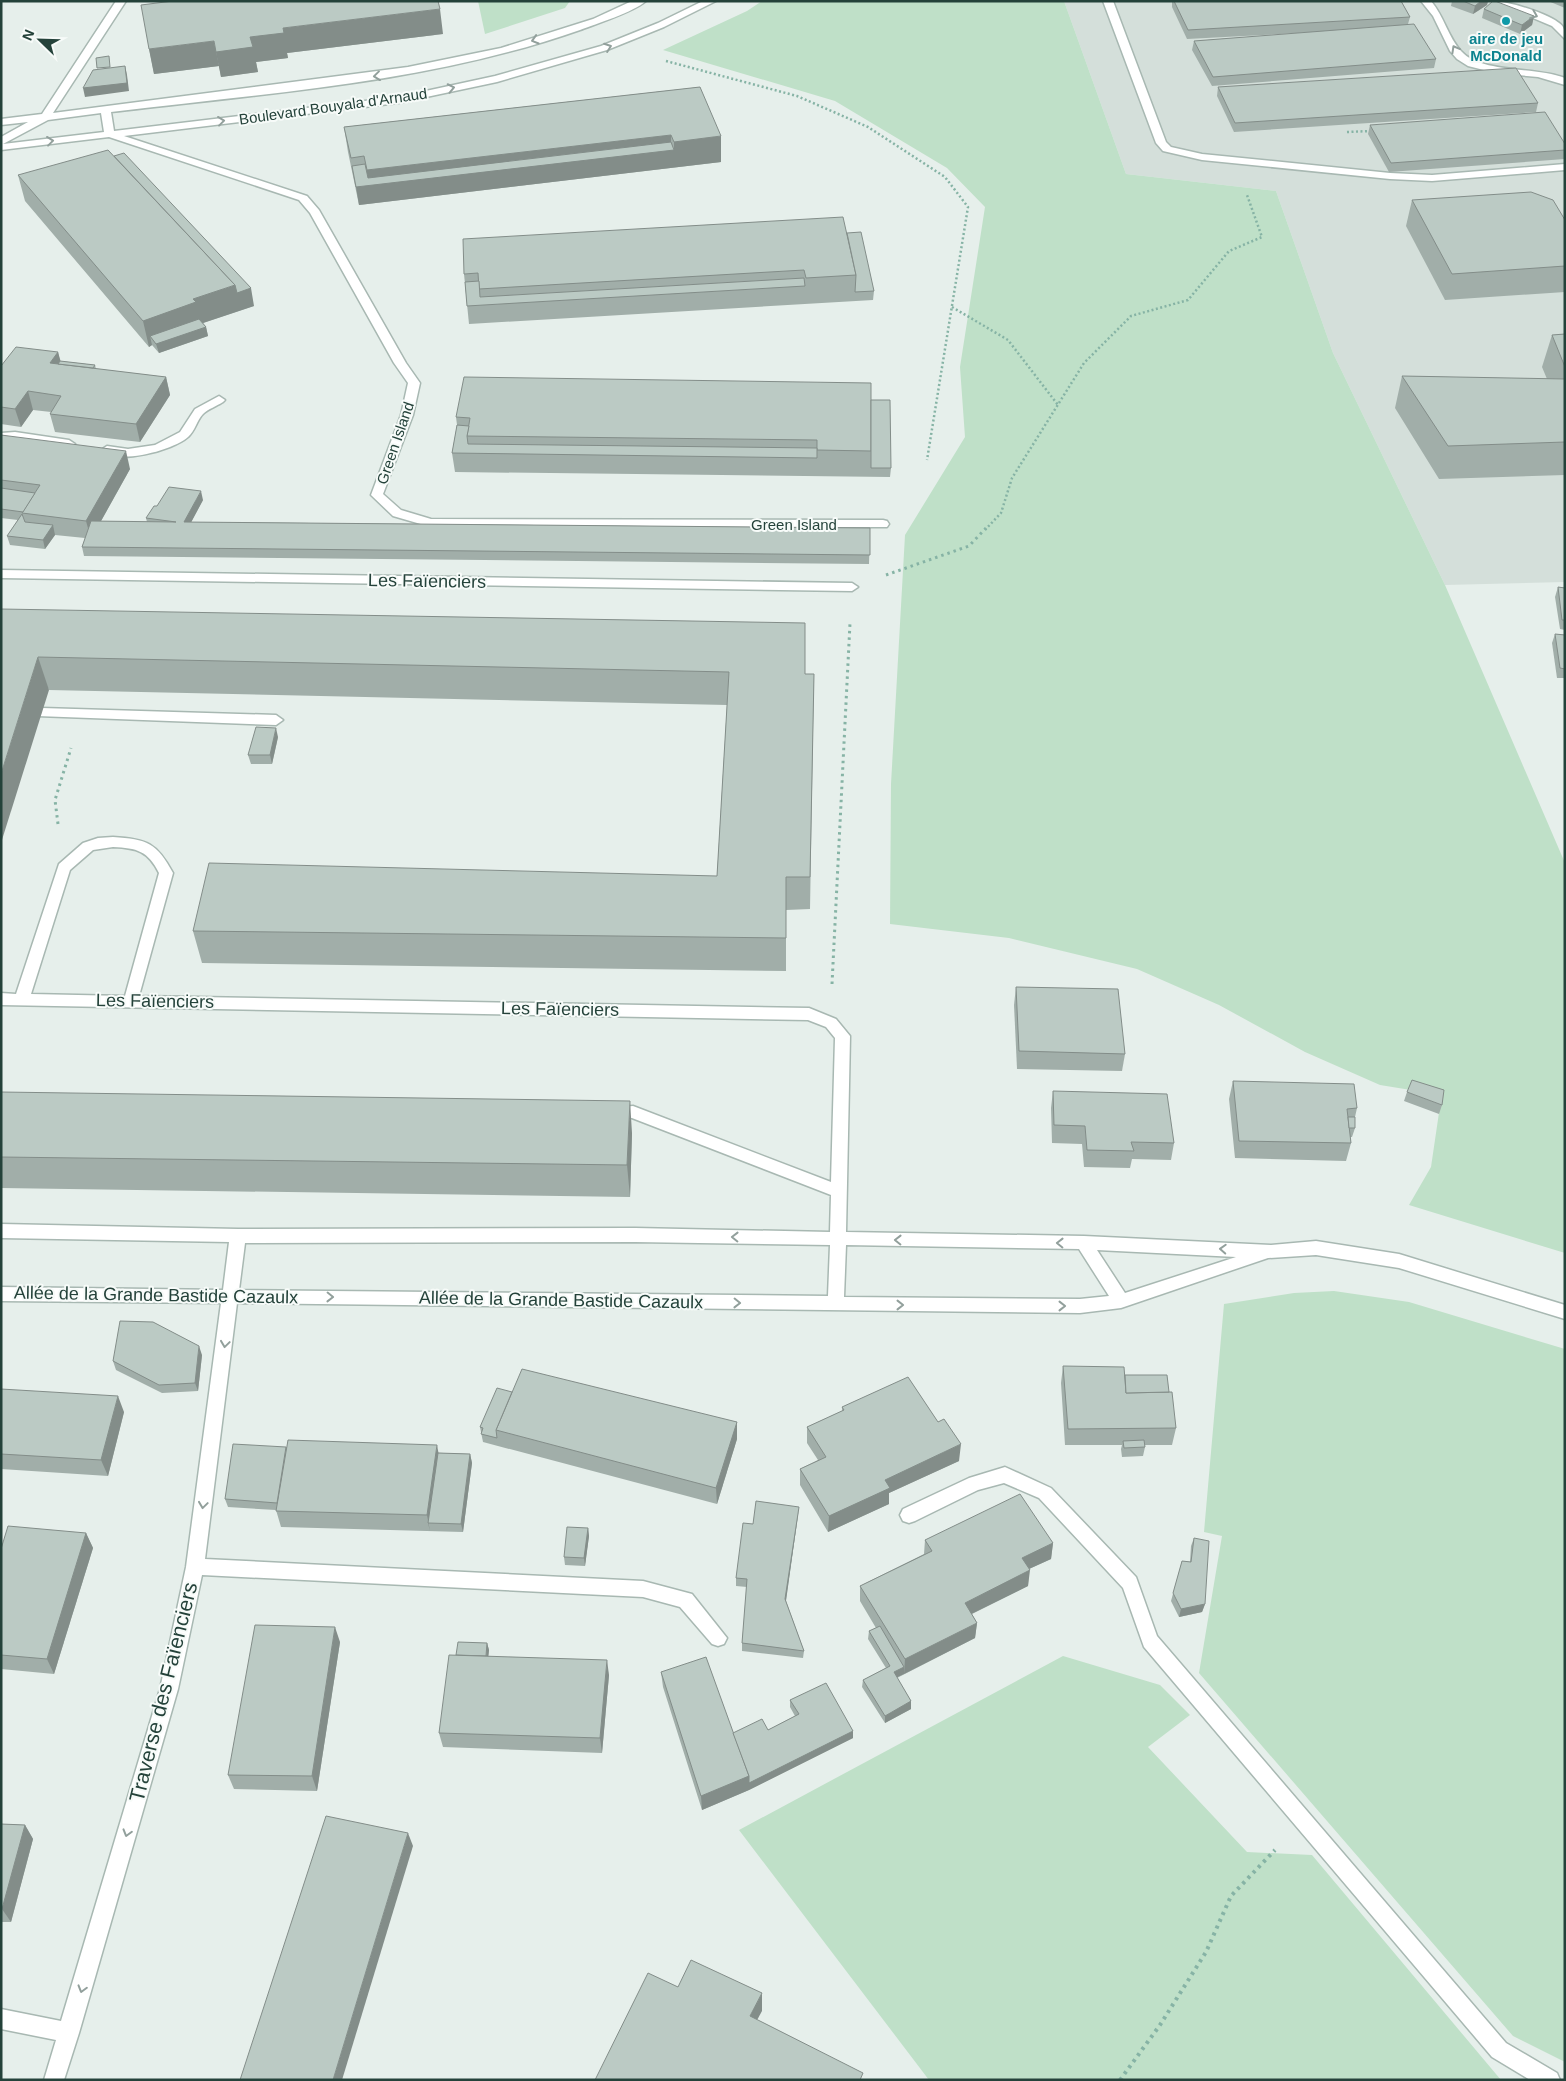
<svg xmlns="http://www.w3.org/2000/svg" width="1566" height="2081" viewBox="0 0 1566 2081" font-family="Helvetica,sans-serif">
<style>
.built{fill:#d4dfda}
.green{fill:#bfe0c8}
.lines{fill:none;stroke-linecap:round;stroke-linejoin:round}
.minor-casing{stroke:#a8b8b2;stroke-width:3}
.path-far2{stroke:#86b3a5;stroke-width:2.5;stroke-dasharray:2 2.5;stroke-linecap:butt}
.path-far1{stroke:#86b3a5;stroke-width:3;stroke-dasharray:2.5 4;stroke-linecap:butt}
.path{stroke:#86b3a5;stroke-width:4;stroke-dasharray:3 4.5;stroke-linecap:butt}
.minor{fill:#fff;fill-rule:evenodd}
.wall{fill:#a1aea9}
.shaded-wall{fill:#838d89}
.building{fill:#bbcac4;stroke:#838d89}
.oneway{stroke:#92a09c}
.culture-dot{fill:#0f9aa8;stroke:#f7fbf9;stroke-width:2}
.labels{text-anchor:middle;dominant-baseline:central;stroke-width:4;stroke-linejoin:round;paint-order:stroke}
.far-culture-label{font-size:15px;font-weight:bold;fill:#0d838f;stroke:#f7fbf9}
.far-street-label{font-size:15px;fill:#24423a;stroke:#f7fbf9}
.street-label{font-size:18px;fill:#24423a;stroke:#f7fbf9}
.near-street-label{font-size:21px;fill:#24423a;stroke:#f7fbf9}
</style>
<rect width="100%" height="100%" fill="#e6efeb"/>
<polygon class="built" points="1064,1 1565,1 1565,582 1445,585 1333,353 1276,191 1126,174"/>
<g class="green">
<polygon points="478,1 570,1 565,8 485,34"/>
<polygon points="762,1 1064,1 1126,174 1276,191 1333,353 1445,585 1565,863 1565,1253 1409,1205 1431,1167 1441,1099 1417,1091 1380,1085 1305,1052 1219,1005 1137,969 1009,938 890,924 891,784 905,535 965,437 960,367 985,207 947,168 835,101 663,50 747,11"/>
<polygon points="1334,1291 1409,1302 1565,1349 1565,2062 1513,2036 1199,1673 1222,1536 1204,1532 1224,1304 1294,1293"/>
<polygon points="1063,1656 1160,1685 1190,1715 1148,1747 1247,1852 1312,1855 1501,2080 929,2080 739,1830"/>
</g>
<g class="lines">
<defs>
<g id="minor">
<path d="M116 1H126L53 113 408 67 501 48 593 19 632 1H646C634 12 596 24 580 30 430 83 268 93 111 112L114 131 398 97 495 76 601 46 658 23 703 1H716L664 27 607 50 497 82 398 103 124 136 307 196 319 210 406 363 420 383 413 415 383 494 401 510 431 519 883 520 887 521 889 524 887 527H431L393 516 371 495 401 415 408 383 394 363 310 213 299 200 109 137 1 150V137L28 122 1 125V119L42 114ZM101 113 104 132 3 144 48 120Z"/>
<polygon points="1103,1 1113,1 1166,142 1171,147 1202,154 1390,173 1432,175 1565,164 1565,170 1432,181 1390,179 1202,160 1163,151 1156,143"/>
<path d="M1421 1H1431C1444 16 1448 37 1461 51 1481 74 1536 66 1565 78V85L1538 77 1496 73 1468 66 1457 59 1450 51 1433 16Z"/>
<path d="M1493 1C1508 1 1555 15 1563 27 1565 31 1565 35 1565 39L1552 26Z"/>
<path d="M219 396 225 400 223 402C217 406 208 409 203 414 197 420 195 431 188 437 174 450 116 466 101 450L107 446 128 449 155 445 180 432 195 409Z"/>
<polygon points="15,432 69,440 75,444 69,448 15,440 1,441 1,433"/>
<polygon points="1,570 852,583 858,587 852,591 1,578"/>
<polygon points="42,708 276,715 283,720 276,725 37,716 35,713"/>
<path d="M113 837C147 839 157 843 173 873L139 996 809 1008 836 1019 850 1036 846 1232 1084 1236 1271 1245 1316 1241 1399 1254 1565 1305V1319L1399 1268 1316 1255 1268 1258 1121 1308 1080 1313 237 1303 205 1559 643 1581 692 1594 727 1638 724 1644 718 1646 712 1644 680 1607 643 1597 202 1575 178 1689 79 2033 64 2080H44L56 2040 1 2029V2009L61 2021 160 1689 186 1567 221 1303 1 1301V1287L223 1290 229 1242 1 1238V1224L238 1229 635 1228 830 1232 831 1195 632 1118 607 1116 604 1112 607 1108 633 1106 831 1182 835 1038 826 1027 808 1020 1 1005V993L16 994 59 864 83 843 98 838ZM113 847C137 848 148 851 159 873L125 996 31 994 70 870 93 850ZM635 1242 830 1245 828 1296 239 1290 245 1243ZM846 1245 1079 1249 1109 1296 1080 1299 844 1297ZM1097 1250 1236 1257 1125 1293Z"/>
<polygon points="1005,1467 1051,1488 1136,1577 1157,1636 1506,2043 1557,2073 1560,2080 1530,2080 1492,2057 1144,1647 1123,1588 1039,1498 1004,1483 978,1490 915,1521 909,1523 903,1521 900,1515 903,1509 969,1478"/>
</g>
</defs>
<use href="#minor" class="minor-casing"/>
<g class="path-far2">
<polyline points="666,61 797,96 868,127 945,177 968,207 927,460"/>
<polyline points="1347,132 1371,131"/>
<polyline points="952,307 1008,340 1058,405"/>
<polyline points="985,530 1001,513 1012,478 1084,363 1131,316 1188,300 1229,251 1262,237 1247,195"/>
</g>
<g class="path-far1">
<polyline points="886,575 969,546 986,528"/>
<polyline points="58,824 55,800 71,748"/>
<polyline points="832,984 850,623"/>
</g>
<polyline class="path" points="1120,2080 1160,2025 1206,1952 1231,1896 1275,1850"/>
<use href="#minor" class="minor"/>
</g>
<g class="wall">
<polygon points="1172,1 1401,1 1410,17 1408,24 1436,59 1434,68 1212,86 1192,50 1194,41 1317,32 1187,39 1172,7"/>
<polygon points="1452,1 1488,1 1487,5 1473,14 1451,6"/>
<polygon points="1548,1 1565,1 1565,8"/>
<polygon points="1484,9 1534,16 1532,25 1520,34 1482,18"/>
<polygon points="443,34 287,53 288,58 256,62 258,72 221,77 219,66 154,74 149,49"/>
<polygon points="700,87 721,162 359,205 348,152 344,127"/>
<polygon points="1218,87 1538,103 1536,112 1234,132 1217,96"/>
<polygon points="1370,125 1565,144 1565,159 1389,172 1368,134"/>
<polygon points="18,175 254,306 203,323 206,327 208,336 159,353 152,345 149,347 25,201"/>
<polygon points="1412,200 1565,220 1565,292 1445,300 1406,226"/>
<polygon points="847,233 874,291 873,300 469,324 464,274"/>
<polygon points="1565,334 1565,475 1439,479 1395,408 1402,376 1547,379 1542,367 1552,335"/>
<polygon points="58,352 60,361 95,365 96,369 166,377 170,395 140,442 55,432 50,414 51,412 33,410 21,427 1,424 1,366"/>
<polygon points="871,400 891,468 890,477 455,472 452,453 457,425 456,417"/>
<polygon points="1,435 130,469 101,521 147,522 146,518 157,506 203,500 191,522 870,528 869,564 84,556 82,547 85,538 55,535 45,549 10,545 7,536 18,520 1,518"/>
<polygon points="1558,587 1565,588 1565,630 1560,629 1555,597"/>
<polygon points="1,609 805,674 814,674 810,909 786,910 786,971 202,963 193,931 717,876 727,705 49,690"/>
<polygon points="1555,634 1565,635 1565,678 1557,678 1552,643"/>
<polygon points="278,737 272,764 251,764 248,755"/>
<polygon points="1016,987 1125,1054 1122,1071 1017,1069 1014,1005"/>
<polygon points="1233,1081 1357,1108 1355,1117 1355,1128 1352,1137 1350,1137 1351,1143 1346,1161 1235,1158 1229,1099"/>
<polygon points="1053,1091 1174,1143 1171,1160 1132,1159 1130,1168 1084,1167 1082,1144 1052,1143 1051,1108"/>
<polygon points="1,1092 632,1133 630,1197 1,1188"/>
<polygon points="1407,1092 1442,1105 1439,1114 1404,1101"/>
<polygon points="202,1355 198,1391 162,1393 116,1370 113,1361"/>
<polygon points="1063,1366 1125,1375 1169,1392 1176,1428 1172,1445 1145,1445 1145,1447 1143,1456 1122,1457 1121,1449 1122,1445 1065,1445 1061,1383"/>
<polygon points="1,1389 124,1412 108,1476 1,1469"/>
<polygon points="512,1392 737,1422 737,1439 717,1504 483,1442 480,1427"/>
<polygon points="842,1407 959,1461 889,1493 889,1504 828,1532 800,1485 800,1469 818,1460 807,1443 807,1427 842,1411"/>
<polygon points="286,1447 470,1454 472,1463 463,1532 281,1527 276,1510 228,1507 225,1499"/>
<polygon points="798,1515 786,1601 804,1651 803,1658 742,1651 742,1643 747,1587 736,1586 736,1578 753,1524"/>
<polygon points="588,1528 589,1536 585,1566 565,1565 564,1557"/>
<polygon points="86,1533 93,1548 54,1674 1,1669 1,1549"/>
<polygon points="1194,1538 1205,1604 1202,1612 1179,1617 1171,1601 1182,1561 1190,1562 1191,1546"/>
<polygon points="925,1540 1053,1543 1051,1559 1029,1569 1028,1586 972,1614 977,1623 975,1638 897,1678 911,1701 911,1709 885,1723 862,1687 863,1680 886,1668 868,1639 869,1631 876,1628 860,1601 860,1586 924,1554"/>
<polygon points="340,1642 317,1791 234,1789 228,1775"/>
<polygon points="487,1643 489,1650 488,1656 609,1675 602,1753 443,1747 439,1733 456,1655"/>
<polygon points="661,1672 733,1733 768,1730 795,1716 790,1707 790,1700 853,1738 749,1790 702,1810 663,1687"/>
<polygon points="1,1824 25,1825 33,1839 11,1922 1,1922"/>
</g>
<g class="shaded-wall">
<polygon points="1481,1 1488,1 1487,5 1473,14 1475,6"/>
<polygon points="440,9 443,34 287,53 288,58 256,62 258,72 221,77 216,52 250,37 283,28"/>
<polygon points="1534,16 1532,25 1520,34 1522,25"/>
<polygon points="214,41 219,66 154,74 149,49"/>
<polygon points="125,66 127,75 129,91 85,97 83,88"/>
<polygon points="671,135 671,150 674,150 674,142 721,136 721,162 359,205 356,187 367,170"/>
<polygon points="235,285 251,288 254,306 200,324 206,327 208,336 159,353 156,344 150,336 152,345 149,347 143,321 193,299"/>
<polygon points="58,352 63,370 50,363"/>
<polygon points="166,377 170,395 140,442 136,424"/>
<polygon points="28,391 33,410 21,427 15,409"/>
<polygon points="126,451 130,469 91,539 86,521"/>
<polygon points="201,491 203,500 186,532 184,522"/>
<polygon points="53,525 55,535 45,549 43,540"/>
<polygon points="38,657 49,690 1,843 1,774"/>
<polygon points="276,728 278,737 272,764 270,755"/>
<polygon points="630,1101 632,1133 630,1197 627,1165"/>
<polygon points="199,1346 202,1355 198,1391 195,1383"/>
<polygon points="118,1396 124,1412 108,1476 101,1460"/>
<polygon points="737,1422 737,1439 717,1504 716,1488"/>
<polygon points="961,1444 959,1461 889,1493 889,1504 828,1532 829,1516 885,1480"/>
<polygon points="437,1445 440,1461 428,1523 430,1531 427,1515"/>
<polygon points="470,1454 472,1463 463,1532 461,1524"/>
<polygon points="799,1507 798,1515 785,1607 785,1599"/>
<polygon points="588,1528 589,1536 585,1566 584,1558"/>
<polygon points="86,1533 93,1548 54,1674 47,1659"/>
<polygon points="1053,1543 1051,1559 1020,1573 1022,1558"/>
<polygon points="1030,1570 1028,1586 963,1618 965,1603"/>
<polygon points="1205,1604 1202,1612 1179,1617 1181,1609"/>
<polygon points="977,1623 975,1638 904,1674 905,1659"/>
<polygon points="335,1627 340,1642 317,1791 312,1776"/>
<polygon points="487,1643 489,1650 487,1671 486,1664"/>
<polygon points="607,1660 609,1675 602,1753 600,1738"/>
<polygon points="904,1667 904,1674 893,1679 894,1672"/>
<polygon points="911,1701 911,1709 885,1723 885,1716"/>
<polygon points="853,1731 853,1738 749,1790 702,1810 701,1796"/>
<polygon points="25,1825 33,1839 11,1922 2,1909"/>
<polygon points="408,1833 413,1846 342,2080 333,2080"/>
<polygon points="762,1993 762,2011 750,2033 750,2016"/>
</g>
<g class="building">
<polygon points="173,1 438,1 440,9 283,28 284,33 250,37 253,47 216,52 214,41 149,49 141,5"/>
<polygon points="1174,1 1401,1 1410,17 1188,30"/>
<polygon points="1463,1 1481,1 1475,6"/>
<polygon points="1493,1 1495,1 1534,16 1522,25 1484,9"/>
<polygon points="1414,24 1436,59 1213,77 1194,41"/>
<polygon points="109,56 110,67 97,68 96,58"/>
<polygon points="125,66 127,83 83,88 93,70"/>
<polygon points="1516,68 1538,103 1235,123 1218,87"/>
<polygon points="700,87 721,136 674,142 671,135 367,170 364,156 351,158 344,127"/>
<polygon points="1545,112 1565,144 1565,150 1391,163 1370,125"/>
<polygon points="671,142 674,150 356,187 352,166 365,164 368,178"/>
<polygon points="108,150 235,285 193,299 196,302 143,321 18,175"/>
<polygon points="124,153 251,288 237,293 235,285 114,156"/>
<polygon points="1531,192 1553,200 1565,220 1565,266 1452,274 1412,200"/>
<polygon points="843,217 856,275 806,278 804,270 479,289 478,273 464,274 463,239"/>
<polygon points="861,232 874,291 855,292 856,275 847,233"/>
<polygon points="804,278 805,286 467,306 465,282 479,281 480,297"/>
<polygon points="199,319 206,327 156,344 150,336"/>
<polygon points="1565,334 1565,367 1552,335"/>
<polygon points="16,347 58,352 50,363 166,377 136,424 50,414 61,396 28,391 15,409 1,407 1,366"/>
<polygon points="60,361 95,365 93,368 58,364"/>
<polygon points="1402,376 1565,379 1565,442 1448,446"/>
<polygon points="464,377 871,383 871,451 817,450 817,440 467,436 470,418 456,417"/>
<polygon points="871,400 890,400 891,468 871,468"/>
<polygon points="457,425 469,426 467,436 468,444 817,448 817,458 452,453"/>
<polygon points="1,435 126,451 86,521 22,513 40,485 1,480"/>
<polygon points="169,487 201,491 184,522 870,528 870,555 82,547 91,521 176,522 146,518 154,506 157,506"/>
<polygon points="1,488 35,493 23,512 1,509"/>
<polygon points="22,514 25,522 53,525 43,540 7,536"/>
<polygon points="1558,587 1565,588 1565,620 1562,620"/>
<polygon points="1,609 805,623 805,674 814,674 810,877 786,877 786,938 193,931 209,863 717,876 729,672 38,657 1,774"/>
<polygon points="1555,634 1565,635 1565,669 1560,668"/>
<polygon points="256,727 276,728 270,755 248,755"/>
<polygon points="1016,987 1118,989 1125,1054 1019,1051"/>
<polygon points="1412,1080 1444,1090 1442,1105 1407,1092"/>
<polygon points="1233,1081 1354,1084 1357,1108 1347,1109 1351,1143 1239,1141"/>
<polygon points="1053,1091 1167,1094 1174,1143 1131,1142 1134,1151 1087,1150 1085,1126 1054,1125"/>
<polygon points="1,1092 630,1101 627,1165 1,1157"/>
<polygon points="1348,1117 1355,1117 1355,1128 1349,1128"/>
<polygon points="120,1321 153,1322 199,1346 195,1383 159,1385 113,1361"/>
<polygon points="1063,1366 1124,1367 1126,1393 1172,1392 1176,1428 1068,1429"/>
<polygon points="522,1369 737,1422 716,1488 496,1430"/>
<polygon points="1125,1375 1167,1375 1169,1392 1126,1393"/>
<polygon points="908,1377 938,1422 944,1419 961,1444 885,1480 890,1488 829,1516 800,1469 826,1457 807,1427 844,1410 842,1407"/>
<polygon points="497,1388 512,1392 496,1430 497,1438 481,1434 483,1428 480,1427"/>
<polygon points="1,1389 118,1396 101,1460 1,1454"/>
<polygon points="288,1440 437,1445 427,1515 276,1511"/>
<polygon points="1144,1440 1145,1447 1124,1448 1123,1441"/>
<polygon points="233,1444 286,1447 277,1503 225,1499"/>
<polygon points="438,1453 470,1454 461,1524 428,1523"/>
<polygon points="1020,1494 1053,1543 1022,1558 1030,1570 965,1603 977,1623 905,1659 860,1586 932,1551 925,1540"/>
<polygon points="756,1501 799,1507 785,1599 804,1651 742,1643 747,1579 736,1578 743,1523 753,1524"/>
<polygon points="8,1526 86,1533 47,1659 1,1655 1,1549"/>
<polygon points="567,1527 588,1528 584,1558 564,1557"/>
<polygon points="1194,1538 1209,1541 1205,1604 1181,1609 1173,1593 1182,1561 1191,1562"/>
<polygon points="255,1625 335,1627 312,1776 228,1775"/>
<polygon points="880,1626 904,1667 894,1672 911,1701 885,1716 863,1680 890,1666 869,1631"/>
<polygon points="458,1642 487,1643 486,1656 456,1655"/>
<polygon points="449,1655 607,1660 600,1738 439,1733"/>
<polygon points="706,1657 749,1776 701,1796 661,1672"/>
<polygon points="826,1683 853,1731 749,1783 749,1776 733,1733 762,1719 768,1730 799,1714 790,1700"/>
<polygon points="326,1816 408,1833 333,2080 240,2080"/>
<polygon points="1,1824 25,1825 2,1909 1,1909"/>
<polygon points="691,1960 762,1993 750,2016 863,2073 860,2080 595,2080 648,1973 678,1987"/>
</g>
<defs><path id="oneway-chevron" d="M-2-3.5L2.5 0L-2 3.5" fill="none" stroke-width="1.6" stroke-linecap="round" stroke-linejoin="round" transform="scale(1.25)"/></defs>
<g class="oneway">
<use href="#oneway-chevron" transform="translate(1534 15) rotate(22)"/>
<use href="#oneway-chevron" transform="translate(535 40) rotate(163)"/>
<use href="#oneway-chevron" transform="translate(608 47) rotate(-20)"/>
<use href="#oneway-chevron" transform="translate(1455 49) rotate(-119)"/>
<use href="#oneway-chevron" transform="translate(377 76) rotate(173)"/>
<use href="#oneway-chevron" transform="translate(451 88) rotate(-12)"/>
<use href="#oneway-chevron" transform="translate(221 121) rotate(-7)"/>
<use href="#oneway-chevron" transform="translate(50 141) rotate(-7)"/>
<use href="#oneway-chevron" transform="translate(735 1237) rotate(-179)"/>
<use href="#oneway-chevron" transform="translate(898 1240) rotate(-179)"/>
<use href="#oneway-chevron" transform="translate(1060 1243) rotate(-179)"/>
<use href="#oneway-chevron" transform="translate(1223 1249) rotate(-177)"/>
<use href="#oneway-chevron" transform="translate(330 1297) rotate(1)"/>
<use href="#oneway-chevron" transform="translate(737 1303) rotate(1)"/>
<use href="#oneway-chevron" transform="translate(900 1305)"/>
<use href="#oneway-chevron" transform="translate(1062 1306)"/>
<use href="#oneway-chevron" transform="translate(225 1344) rotate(98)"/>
<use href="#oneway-chevron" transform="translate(203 1505) rotate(98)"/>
<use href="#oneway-chevron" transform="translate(127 1833) rotate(106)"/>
<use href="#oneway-chevron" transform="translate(82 1989) rotate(106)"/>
</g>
<circle class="culture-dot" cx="1506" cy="21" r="5"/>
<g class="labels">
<g class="far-culture-label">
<text x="1506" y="38">aire de jeu<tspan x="1506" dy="17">McDonald</tspan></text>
</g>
<g class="far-street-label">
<text transform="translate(333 106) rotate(-8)">Boulevard Bouyala d'Arnaud</text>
<text transform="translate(395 443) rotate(-71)">Green Island</text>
<text x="794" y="524">Green Island</text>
</g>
<g class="street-label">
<text transform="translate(427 581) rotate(1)">Les Faïenciers</text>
<text transform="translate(155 1001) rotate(1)">Les Faïenciers</text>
<text transform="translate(560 1009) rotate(1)">Les Faïenciers</text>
<text transform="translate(156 1295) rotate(1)">Allée de la Grande Bastide Cazaulx</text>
<text transform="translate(561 1300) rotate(1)">Allée de la Grande Bastide Cazaulx</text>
</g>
<g class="near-street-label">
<text transform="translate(163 1692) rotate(-76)">Traverse des Faïenciers</text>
</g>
</g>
<rect width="1566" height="2081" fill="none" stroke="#24423a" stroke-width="5"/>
<g transform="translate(40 40) rotate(293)" stroke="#f7fbf9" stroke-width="4" paint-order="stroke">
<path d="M0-4L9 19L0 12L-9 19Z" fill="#24423a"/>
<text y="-8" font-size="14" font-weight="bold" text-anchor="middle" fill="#24423a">N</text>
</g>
</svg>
